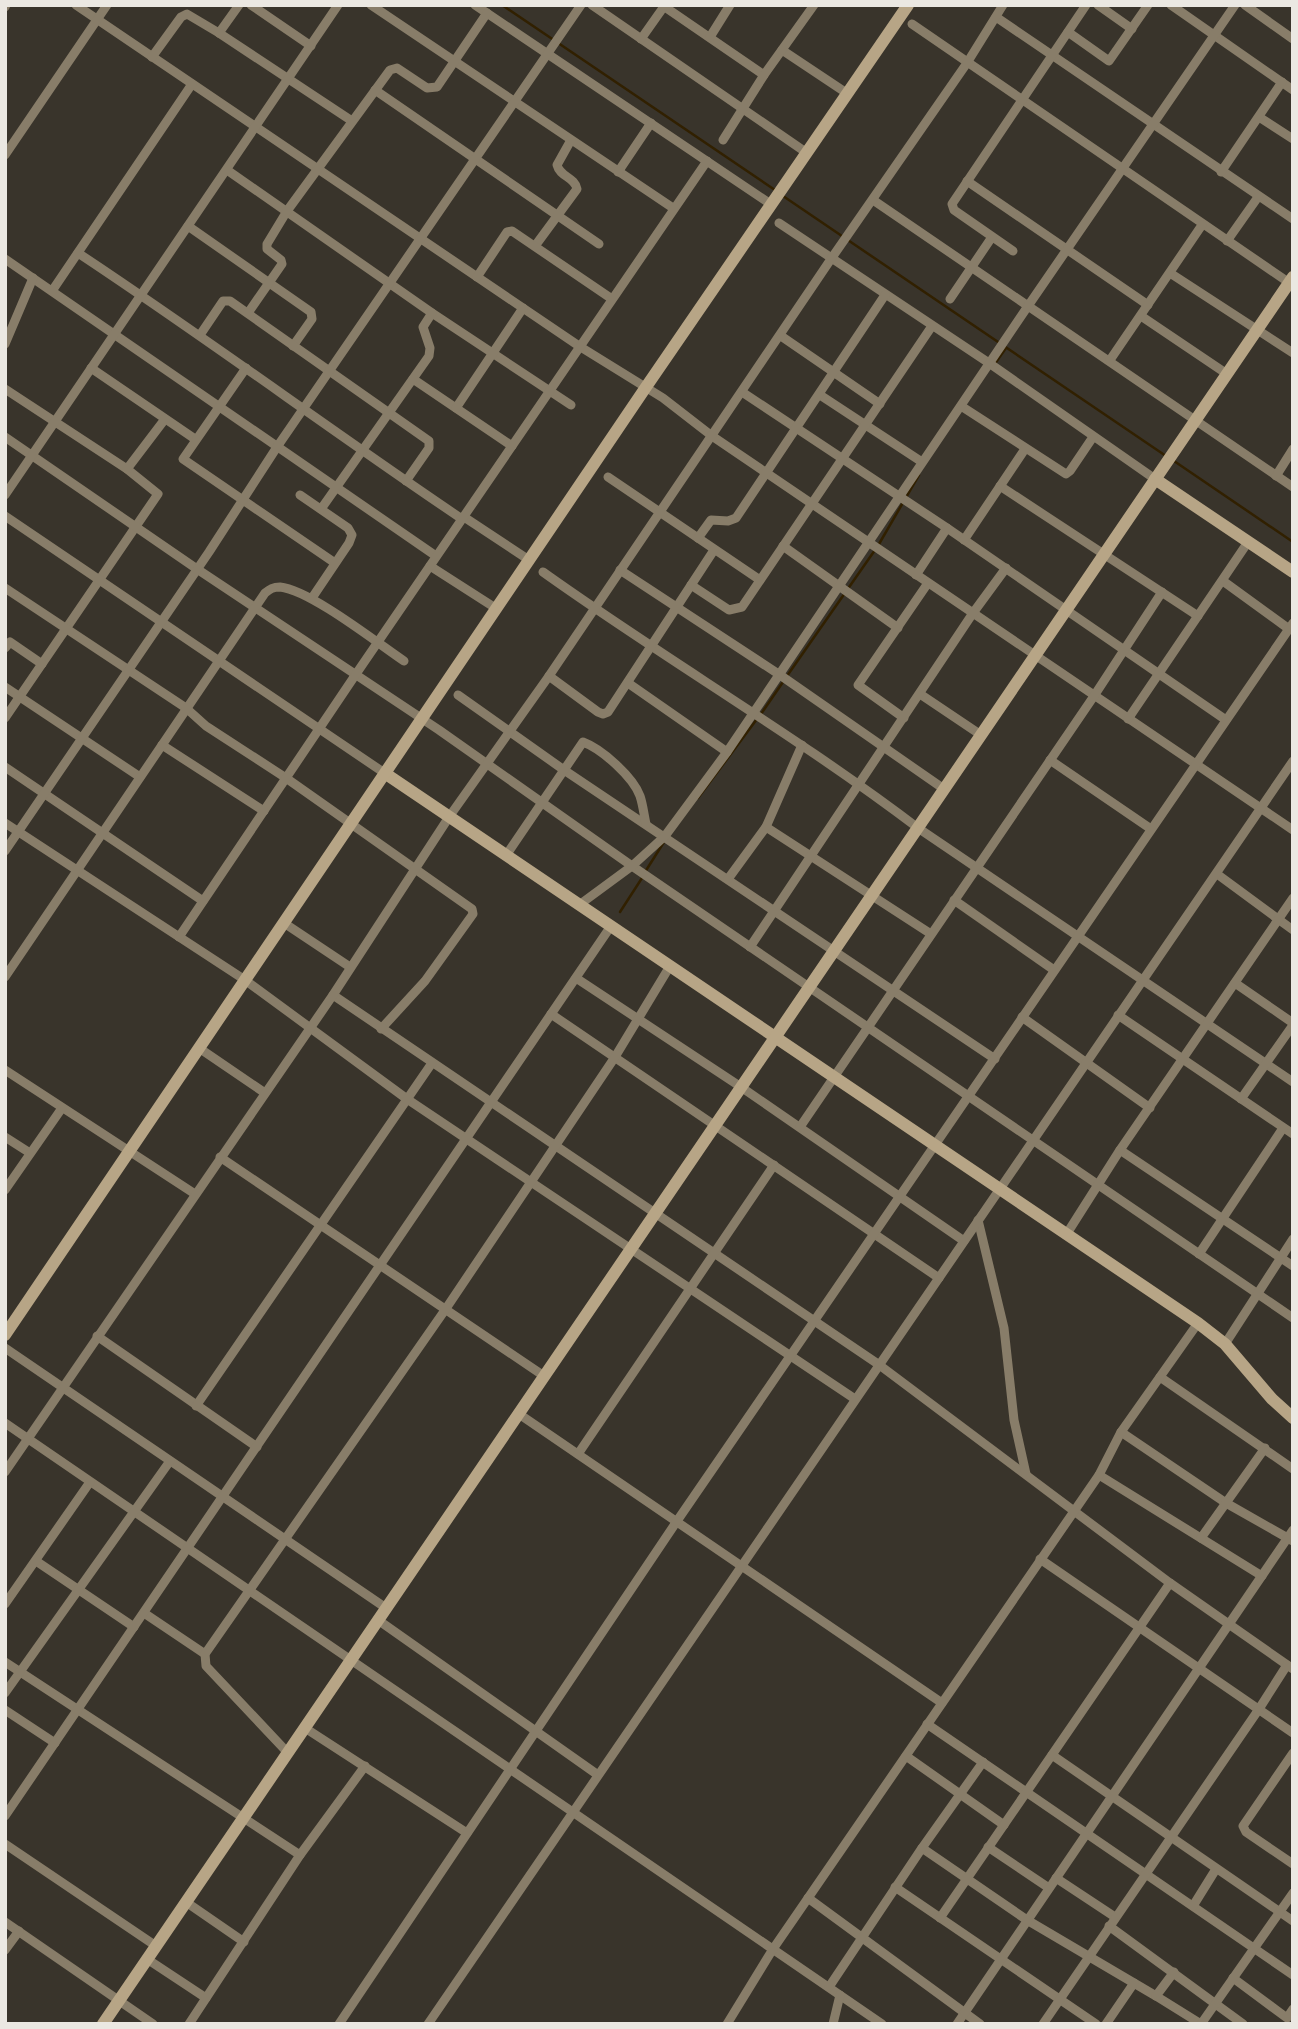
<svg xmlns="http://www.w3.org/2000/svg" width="1298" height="2029" viewBox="0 0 1298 2029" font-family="Arial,sans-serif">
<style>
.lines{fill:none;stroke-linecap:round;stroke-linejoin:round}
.stream{stroke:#312000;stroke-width:2.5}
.street{stroke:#887d69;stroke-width:9}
.secondary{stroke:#b7a586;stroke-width:12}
</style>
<rect width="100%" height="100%" fill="#39342b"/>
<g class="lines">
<g class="stream">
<polyline points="502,5 775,190"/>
<polyline points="783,196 1166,456"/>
<polyline points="994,365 1006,348"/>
<polyline points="1174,461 1293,542"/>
<polyline points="879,544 919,475"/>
<polyline points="787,676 875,550"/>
<polyline points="761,714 783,682"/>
<polyline points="698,798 757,719"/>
<polyline points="645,872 664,842"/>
<polyline points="620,912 642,878"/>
</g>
<g class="street">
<polyline points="76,5 579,346 663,398 712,436 1293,830"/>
<polyline points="251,5 311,46"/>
<polyline points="371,5 673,208"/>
<polyline points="475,5 772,205"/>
<polyline points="592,5 807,153"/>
<polyline points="662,5 764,75"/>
<polyline points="1098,5 1132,29"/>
<polyline points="1171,5 1293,90"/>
<polyline points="1245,5 1293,39"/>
<polyline points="5,7 6,5"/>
<polyline points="996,17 1293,219"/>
<polyline points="912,24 1291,284"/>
<polyline points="1068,32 1109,61 1148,5"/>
<polyline points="219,33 239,5"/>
<polyline points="710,37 730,5"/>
<polyline points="641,39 665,5"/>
<polyline points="782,50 848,94"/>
<polyline points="152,57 181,17 187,14 219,33 352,121"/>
<polyline points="375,90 599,244"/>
<polyline points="1259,117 1293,139"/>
<polyline points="723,140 764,75 814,5"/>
<polyline points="5,155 107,5"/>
<polyline points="227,170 432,313 571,405"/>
<polyline points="618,172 651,123"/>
<polyline points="1221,172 1282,82"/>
<polyline points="967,181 1148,305"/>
<polyline points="873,200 1293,487"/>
<polyline points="779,223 989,363 1155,479"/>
<polyline points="188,226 311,312 312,319 293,346"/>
<polyline points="1227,241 1258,197"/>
<path d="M535 246 577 189C575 177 560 177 557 165L571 140"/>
<polyline points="1013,251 954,210 952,204 1086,5"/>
<path d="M78 253C208 339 333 432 462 519"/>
<polyline points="5,259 436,556"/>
<polyline points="1170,273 1293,353"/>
<polyline points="477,277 507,232 512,231 612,299"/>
<polyline points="52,291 192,84"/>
<polyline points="950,299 992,237"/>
<polyline points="248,313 282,264 281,260 267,249 267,244 287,211 390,70 397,68 427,88 437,87 487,13"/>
<polyline points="1141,316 1227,374"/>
<polyline points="200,335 223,301 230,301 429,441 429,448 406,481"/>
<polyline points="781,336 880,404"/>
<polyline points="5,344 33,278"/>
<polyline points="1110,360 1202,225"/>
<polyline points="91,368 195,439"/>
<polyline points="246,368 183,459 335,563"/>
<polyline points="413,379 512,446"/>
<polyline points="5,389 127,469 158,494 5,718"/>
<polyline points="742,392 947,528 1226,720"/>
<polyline points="820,395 922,462"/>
<polyline points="961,406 1066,474 1070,471 1093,437"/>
<polyline points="456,408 523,308"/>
<polyline points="5,437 197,569 439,730 632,866 1293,1318"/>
<polyline points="127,469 165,419"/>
<polyline points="1276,476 1293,449"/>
<polyline points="608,477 760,580"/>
<polyline points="1000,486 1198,616"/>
<polyline points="5,495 338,5"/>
<polyline points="300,495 348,528 352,535 349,543 312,598"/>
<polyline points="321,509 429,356 430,348 423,327 432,313"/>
<polyline points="5,516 386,774"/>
<polyline points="464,517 529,560"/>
<polyline points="698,538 711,520 728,521 736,518 885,295"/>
<polyline points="964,540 1025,449"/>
<polyline points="783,546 898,628"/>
<polyline points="430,566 497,609"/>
<polyline points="620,570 780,675 944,789"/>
<path d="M543 572C666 660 797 736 918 828L1293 1082"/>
<polyline points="916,575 947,528"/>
<polyline points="1223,581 1289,629"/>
<polyline points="691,585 729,610 742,607 932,326"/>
<polyline points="5,588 186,708 206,726 286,778 472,909 473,914 425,981 381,1029"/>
<polyline points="5,648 10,642 42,664"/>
<polyline points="549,676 598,712 603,714 608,712 714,550"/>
<polyline points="628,683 727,752"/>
<polyline points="5,687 140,777"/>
<polyline points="920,694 981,735"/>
<polyline points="458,695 564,770 995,1059"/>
<polyline points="904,718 858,685 928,583"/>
<polyline points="1128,719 1248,542"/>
<polyline points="162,745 264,811"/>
<polyline points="1050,760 1151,829"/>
<polyline points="5,767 203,901"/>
<polyline points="5,823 245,980 407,1099 855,1399"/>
<polyline points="766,827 931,934"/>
<polyline points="5,851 209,552 277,447 581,5"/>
<path d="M507 854 583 742C602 749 633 777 640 796 643 805 644 815 646 824"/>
<polyline points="1217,874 1293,930"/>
<polyline points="728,879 766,827 802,745"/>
<polyline points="954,900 1054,970"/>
<polyline points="579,905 632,866 665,836 727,752 1028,306 1235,5"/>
<polyline points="284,923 350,967"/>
<polyline points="179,937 356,674 707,161"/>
<polyline points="750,947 973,613 1006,568"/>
<path d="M5 977 265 593C270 589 273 587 280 587 310 590 376 642 404 661"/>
<polyline points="576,978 741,1087 964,1241"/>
<polyline points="1235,983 1293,1023"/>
<polyline points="333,995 878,1364 1170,1583 1293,1669"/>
<polyline points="551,1014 939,1278"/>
<polyline points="1118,1015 1293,1134"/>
<polyline points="1022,1017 1150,1108"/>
<polyline points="199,1048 265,1093"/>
<polyline points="5,1070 195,1194"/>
<polyline points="1241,1099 1293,1025"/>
<polyline points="800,1127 1094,696 1162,592"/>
<polyline points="5,1137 30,1153"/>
<polyline points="1120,1150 1293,1266"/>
<polyline points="220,1157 544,1376"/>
<polyline points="5,1190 62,1108"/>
<polyline points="978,1220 1004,1328 1014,1420 1026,1474"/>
<polyline points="1066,1235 1120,1150 1293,898"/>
<polyline points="1199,1254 1283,1128"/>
<polyline points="97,1336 257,1447"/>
<polyline points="1225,1344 1293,1239"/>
<polyline points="5,1348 386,1608"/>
<polyline points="1160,1377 1293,1469"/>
<polyline points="196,1406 432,1063"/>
<polyline points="519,1414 942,1703"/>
<polyline points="5,1423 882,2024"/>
<polyline points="1121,1432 1226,1503 1293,1541"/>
<polyline points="578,1454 774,1165"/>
<polyline points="5,1472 333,995 449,817 549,676 831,259 967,63 1003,5"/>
<polyline points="1099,1475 1262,1576"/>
<polyline points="1201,1538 1265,1448"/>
<polyline points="1040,1559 1293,1733"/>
<polyline points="36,1561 134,1627"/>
<polyline points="5,1604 90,1482"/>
<polyline points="144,1613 205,1654"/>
<polyline points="378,1620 598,1775"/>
<polyline points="5,1662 300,1855"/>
<polyline points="5,1693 170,1461"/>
<polyline points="5,1710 55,1743"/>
<polyline points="927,1724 1293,1975"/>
<polyline points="305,1728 467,1833"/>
<polyline points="288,1753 206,1666 205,1654 445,1310 615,1057 670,966"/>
<polyline points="1293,1753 1243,1826 1246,1832 1293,1864"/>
<polyline points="1052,1755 1293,1921"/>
<polyline points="906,1756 1004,1825"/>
<polyline points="5,1816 611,926"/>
<polyline points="5,1844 156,1946"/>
<polyline points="988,1847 1049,1888"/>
<polyline points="922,1848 1027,1920 1156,1996"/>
<polyline points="1056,1878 1115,1917"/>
<polyline points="895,1887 1096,2024"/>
<polyline points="808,1898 980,2024"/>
<polyline points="186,1902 244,1942"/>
<polyline points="1193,1906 1216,1869"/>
<polyline points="940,1918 1170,1583"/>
<polyline points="5,1922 153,2024"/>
<polyline points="1109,1926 1243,2024"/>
<polyline points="5,1950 19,1931"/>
<polyline points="147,1959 206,1998"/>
<polyline points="1174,1972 1156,1996 1201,2024"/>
<polyline points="1233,1978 1287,2018 1293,2009"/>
<polyline points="829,1987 922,1848 983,1762"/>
<polyline points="189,2024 300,1855 365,1766"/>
<polyline points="339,2024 677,1521 1293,623"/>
<polyline points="428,2024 1293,761"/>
<polyline points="727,2024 773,1949 1099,1475 1121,1432 1198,1323"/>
<polyline points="833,2024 840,1995"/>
<polyline points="957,2024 1293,1530"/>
<polyline points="1043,2024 1259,1709 1287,1665"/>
<polyline points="1106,2024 1134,1983"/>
<polyline points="1201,2024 1293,1893"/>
</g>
<g class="secondary">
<polyline points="1155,479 1293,572"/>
<polyline points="386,774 1198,1323 1225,1344 1272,1399 1293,1418"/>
<polyline points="5,1335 646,387 908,5"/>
<polyline points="103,2024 1293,277"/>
</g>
</g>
<rect width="1298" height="2029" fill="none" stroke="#ebe8e2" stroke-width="14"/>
</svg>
